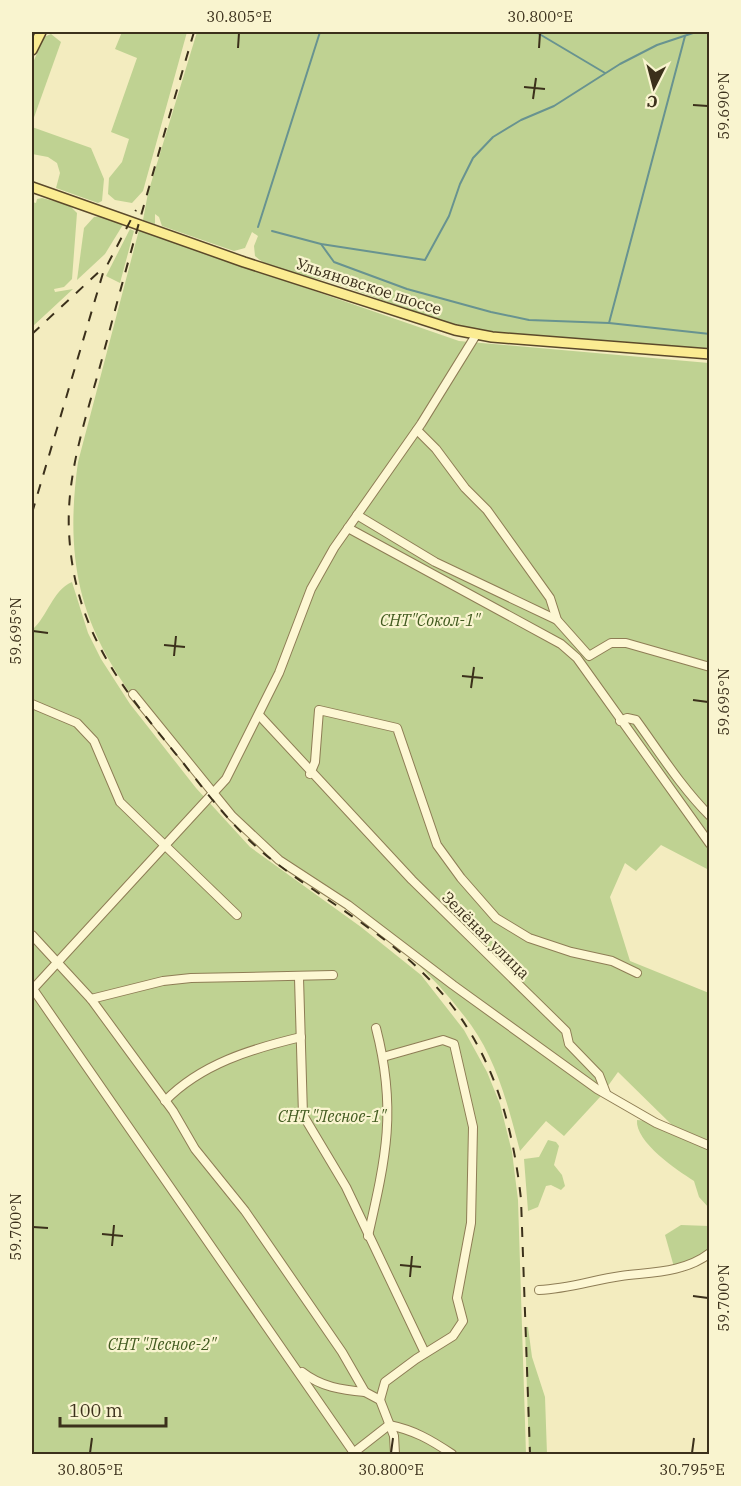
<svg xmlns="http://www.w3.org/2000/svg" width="741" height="1486" viewBox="0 0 741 1486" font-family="'IBM Plex Serif',serif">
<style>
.green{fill:#bfd292}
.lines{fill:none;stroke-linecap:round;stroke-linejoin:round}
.stream{stroke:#689390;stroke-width:2}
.minor-casing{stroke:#8e7d55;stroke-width:10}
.major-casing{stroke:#5b492a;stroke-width:12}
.minor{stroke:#fdf7d3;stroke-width:8}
.major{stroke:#fbec92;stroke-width:9}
.rail{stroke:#3b301b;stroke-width:2;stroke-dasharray:10 10;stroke-linecap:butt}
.ticks{fill:none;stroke:#3b301b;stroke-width:2}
.labels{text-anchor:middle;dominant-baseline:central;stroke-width:4.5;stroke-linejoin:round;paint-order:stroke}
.street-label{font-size:16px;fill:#3b301b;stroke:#f9f4cf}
.park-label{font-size:16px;font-style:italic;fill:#415a1f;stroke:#f9f4cf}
.neatline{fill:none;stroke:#3b301b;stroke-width:2}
.ticks-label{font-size:15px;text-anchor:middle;fill:#3b301b}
</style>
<rect width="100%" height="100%" fill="#f3ecbf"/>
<g class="green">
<polygon points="122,32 187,32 143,191 132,203 115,200 108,194 109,178 122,162 129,139 111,132 137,58 115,49"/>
<path d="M197 32H709V349L489 333C434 321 383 299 330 282 307 275 273 273 255 256L254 246 258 236 252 232 245 248 234 251 162 226 159 217 155 214V224L143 220 148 193Z"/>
<polygon points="51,34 61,42 32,123 32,65 44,37"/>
<polygon points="32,127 91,148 104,179 102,201 98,203 56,188 60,173 57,163 48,157 32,154"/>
<polygon points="42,198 69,205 77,213 72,279 64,287 54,289 55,292 73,289 32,327 32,202 36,203 37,199"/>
<polygon points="102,216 124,223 105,254 77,280 84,228 94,217"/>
<polygon points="130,229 134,231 120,283 106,276"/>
<path d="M139 230 459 341 709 363V870L661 845 636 871 625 863 610 897 630 961 709 993V1141L672 1125 618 1072 600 1097 564 1136 546 1121 520 1151C509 1109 497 1061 471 1025 436 977 393 938 344 904 322 889 297 877 276 860 240 831 212 796 183 761 99 660 59 598 78 462Z"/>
<path d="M72 582 88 633 101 659 130 704 196 788 250 847 361 927 421 975 464 1030 487 1072 500 1104 512 1152 518 1200 526 1454H32V630C48 616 52 591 72 582Z"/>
<path d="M637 1120 647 1121 709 1150V1208L699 1197 694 1181C677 1170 635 1142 637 1120Z"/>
<polygon points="548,1140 556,1142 559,1146 554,1165 562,1175 565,1186 561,1190 551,1185 546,1186 538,1207 528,1211 524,1159 539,1157"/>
<polygon points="681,1225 709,1226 709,1251 674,1267 665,1235"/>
<polygon points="525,1327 528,1327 532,1357 545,1397 547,1454 529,1454"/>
</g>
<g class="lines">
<g class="stream">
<polyline points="536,32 605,73"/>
<polyline points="258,227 320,32"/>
<polyline points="272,231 321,244 425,260 449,216 460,184 473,158 493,137 521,120 554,106 620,64 657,45 696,32"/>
<polyline points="321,244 334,262 407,289 491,312 529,320 609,323 710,334"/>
<polyline points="609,323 685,36"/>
</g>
<defs>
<g id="minor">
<polyline points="417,430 436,449 465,488 487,510 550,598 557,620 589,656 611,643 626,643 710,667"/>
<polyline points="357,515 435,562 557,620"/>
<polyline points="348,528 561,644 577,658 710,844"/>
<polyline points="133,694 232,816 279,860 348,905 453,985 597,1089 656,1123 710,1146"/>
<polyline points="32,704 77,723 94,741 120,802 237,915"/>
<polyline points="259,715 412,880 566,1031 569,1044 599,1075 606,1093"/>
<path d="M620 721 627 718 636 720C660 753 681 787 710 816"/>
<polyline points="310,774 315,762 319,710 397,728 437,845 461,878 496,918 529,938 571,952 612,961 637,973"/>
<polyline points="32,935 91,999 173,1111 195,1149 245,1211 342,1352 365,1392 380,1400 394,1436 395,1454"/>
<polyline points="299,978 303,1115 346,1187 425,1353"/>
<polyline points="33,989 354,1453"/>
<polyline points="32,990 226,779 279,673 311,589 334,548 421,424 476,335"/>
<polyline points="91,999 163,981 191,978 333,975"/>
<path d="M165 1101C201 1064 251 1049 301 1037"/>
<path d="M368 1236C386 1157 397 1109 376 1028"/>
<path d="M539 1290C568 1289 593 1280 621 1276 651 1272 684 1273 710 1253"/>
<path d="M302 1372C321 1387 342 1390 365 1392"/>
<polyline points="380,1400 385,1382 416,1359 453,1336 463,1321 457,1298 471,1223 473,1127 454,1044 443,1040 383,1057"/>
<path d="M352 1454 389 1425C414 1430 431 1440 452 1454"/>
</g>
<g id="major">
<polyline points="32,50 41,32"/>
<polyline points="32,187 244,262 455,330 492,337 710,354"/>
</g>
</defs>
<use href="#minor" class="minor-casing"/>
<use href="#major" class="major-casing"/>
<use href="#minor" class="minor"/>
<use href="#major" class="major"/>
<g class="rail">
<path d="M194 32C162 140 131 249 102 359 87 415 66 473 69 532 74 633 124 690 184 764 212 800 240 836 276 863 337 909 402 942 450 1003 495 1061 513 1127 521 1199L530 1454"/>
<polyline points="32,334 102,269"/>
<polyline points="32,513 103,273 136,210"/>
</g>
</g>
<path class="ticks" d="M238 48 239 33M539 48 540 33M524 87 545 89M533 99 536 78M693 105 708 106M33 631 48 633M164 645 185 647M174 656 176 636M462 676 483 678M471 688 474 667M693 700 708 702M33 1227 48 1228M102 1234 123 1236M112 1246 114 1225M400 1265 421 1267M410 1277 412 1256M693 1296 708 1298M90 1453 92 1438M391 1453 393 1438M692 1453 694 1438"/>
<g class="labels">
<g class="street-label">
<text transform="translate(369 286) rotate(18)">Ульяновское шоссе</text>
<text transform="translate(486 935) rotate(45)">Зелёная улица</text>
</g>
<g class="park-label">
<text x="430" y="620">СНТ"Сокол-1"</text>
<text x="332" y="1116">СНТ "Лесное-1"</text>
<text x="162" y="1344">СНТ "Лесное-2"</text>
</g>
</g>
<rect width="741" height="1486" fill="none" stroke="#f9f4cf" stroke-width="66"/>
<g transform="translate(654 87) rotate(186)" stroke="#f9f4cf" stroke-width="4.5" paint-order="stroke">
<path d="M0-4.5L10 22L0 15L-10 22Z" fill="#3b301b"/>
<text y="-9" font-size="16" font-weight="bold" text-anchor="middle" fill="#3b301b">С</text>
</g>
<path d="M60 1417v9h106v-9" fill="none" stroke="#3b301b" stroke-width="3"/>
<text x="69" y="1417" font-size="18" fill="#3b301b" stroke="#f9f4cf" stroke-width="4.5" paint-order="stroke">100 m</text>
<rect x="33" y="33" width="675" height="1420" class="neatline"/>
<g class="ticks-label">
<text x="239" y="22">30.805°E</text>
<text x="540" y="22">30.800°E</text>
<text transform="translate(724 106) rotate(-90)" y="5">59.690°N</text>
<text transform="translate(16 631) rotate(-90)" y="5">59.695°N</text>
<text transform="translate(724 702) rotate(-90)" y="5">59.695°N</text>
<text transform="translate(16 1227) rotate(-90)" y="5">59.700°N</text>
<text transform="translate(724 1298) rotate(-90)" y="5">59.700°N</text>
<text x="90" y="1475">30.805°E</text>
<text x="391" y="1475">30.800°E</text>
<text x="692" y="1475">30.795°E</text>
</g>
</svg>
